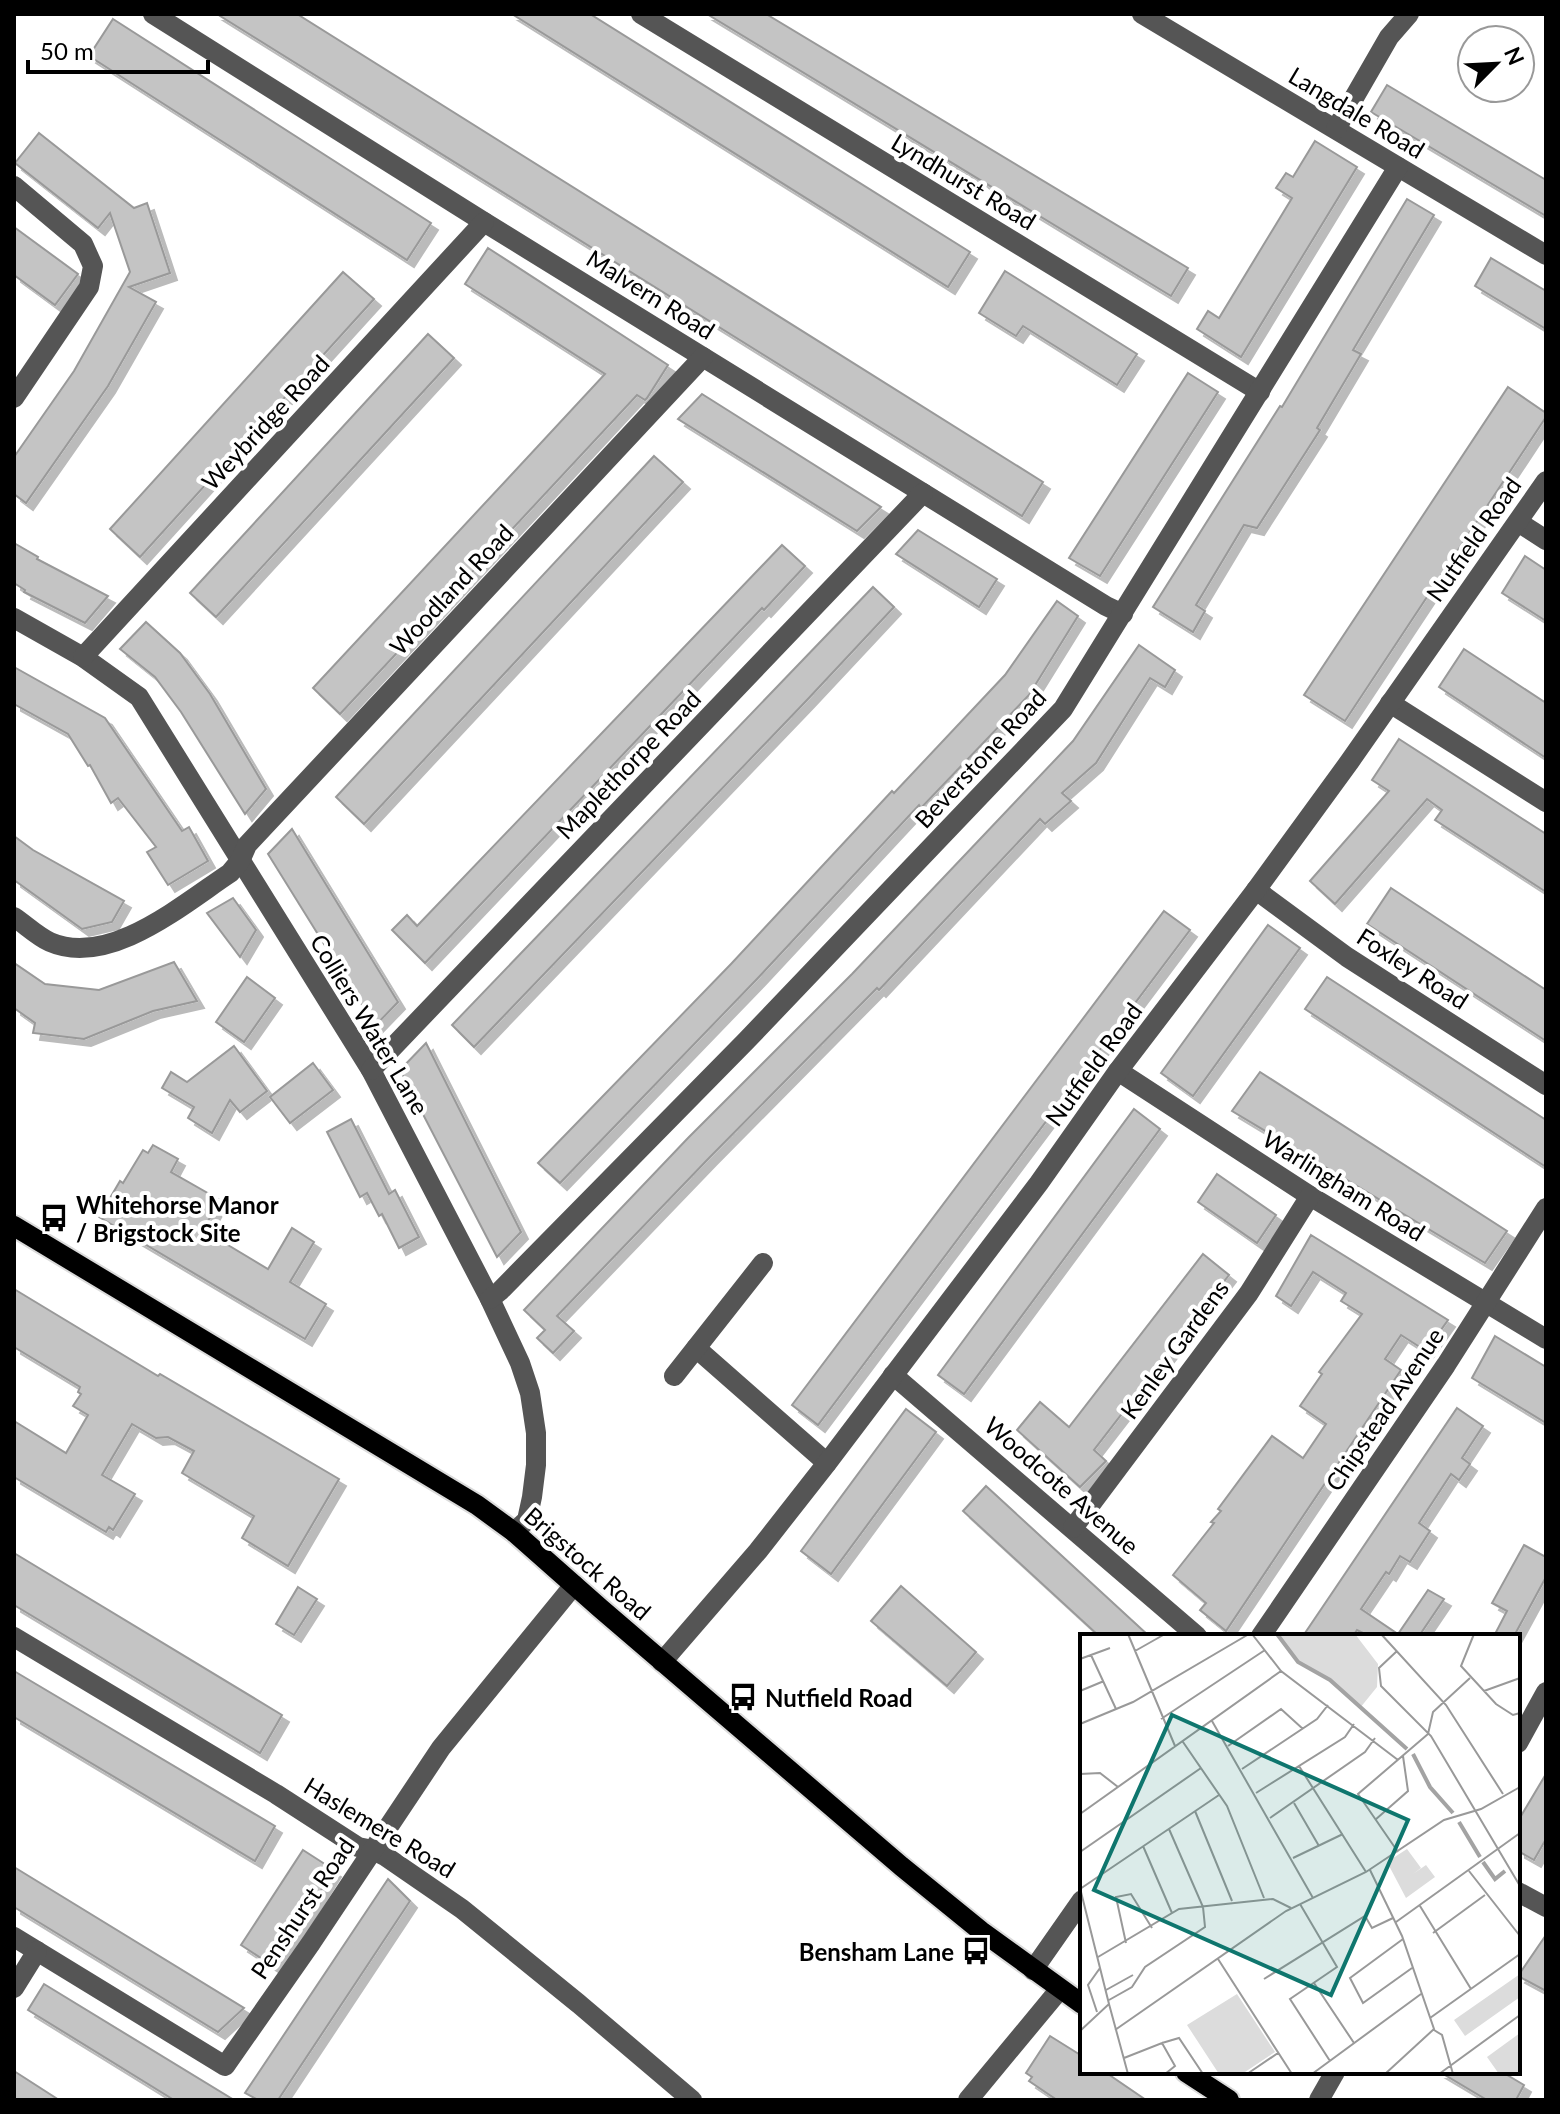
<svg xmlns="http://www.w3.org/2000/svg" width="1560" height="2114" viewBox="0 0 1560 2114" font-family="Lato,sans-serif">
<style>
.building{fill:#c4c4c4;stroke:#999;stroke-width:2;filter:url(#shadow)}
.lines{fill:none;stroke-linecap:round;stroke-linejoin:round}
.major-casing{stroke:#dbdbdb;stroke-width:24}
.minor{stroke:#555;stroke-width:20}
.major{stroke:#000;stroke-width:20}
.labels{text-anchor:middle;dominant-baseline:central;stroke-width:8;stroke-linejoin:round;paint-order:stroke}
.street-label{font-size:24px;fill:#000;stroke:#fff}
.poi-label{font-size:24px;font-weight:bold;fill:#000;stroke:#fff;text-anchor:start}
.inset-river{fill:none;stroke:#a3a3a3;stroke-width:4}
.inset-road{fill:none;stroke:#999;stroke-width:2}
.view{fill:#0f766e;fill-opacity:0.15;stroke:#0f766e;stroke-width:4}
.inset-edge{fill:none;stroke:#000;stroke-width:4}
</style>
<defs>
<filter id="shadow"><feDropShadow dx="7" dy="7" stdDeviation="0" flood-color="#0004"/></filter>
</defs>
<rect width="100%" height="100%" fill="#fff"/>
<g class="building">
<polygon points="217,14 297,14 1043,482 1022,516"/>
<polygon points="512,14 590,14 970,252 948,287"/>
<polygon points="707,14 766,14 1188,268 1171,296"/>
<polygon points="113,19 431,223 407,260 89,56"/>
<polygon points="1387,85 1546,180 1546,216 1371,112"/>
<polygon points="39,133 134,208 147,203 170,273 129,287 156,302 108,386 26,503 14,494 14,457 74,371 130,272 110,213 98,228 15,163"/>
<polygon points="1315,141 1357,167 1241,357 1197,329 1208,311 1219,318 1292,198 1276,188 1286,173 1293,177"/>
<polygon points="1407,199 1434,215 1353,350 1361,354 1317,428 1320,430 1257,528 1244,525 1196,605 1205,611 1193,632 1153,607 1280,406 1282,407"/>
<polygon points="14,227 78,274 55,305 14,275"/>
<polygon points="488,248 668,365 647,398 645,400 637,395 340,714 313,688 605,374 465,284"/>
<polygon points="1491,258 1546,291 1546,329 1475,286"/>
<polygon points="1005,271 1137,354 1117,385 1023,326 1016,336 979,313"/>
<polygon points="343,272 374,299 140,557 110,529"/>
<polygon points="428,334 454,358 216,617 190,593"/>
<polygon points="1188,373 1218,392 1100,576 1069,558"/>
<polygon points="1508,387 1546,413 1546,417 1345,721 1304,695"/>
<polygon points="702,394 881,507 857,531 678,419"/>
<polygon points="654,456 683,482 364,824 336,797"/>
<polygon points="918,530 997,579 979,607 896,554"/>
<polygon points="14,543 38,557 37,559 108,596 85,623 24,592 25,590 14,583"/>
<polygon points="782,545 805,566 764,610 762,608 425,963 392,930 407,915 417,926"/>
<polygon points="1525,556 1546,570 1546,621 1502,593"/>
<polygon points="873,587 894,607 807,700 474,1047 452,1025"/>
<polygon points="1057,601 1078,616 1029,695 921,808 919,805 757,979 560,1183 538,1163 731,964 892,791 894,793 1005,675"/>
<polygon points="146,622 180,653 210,694 266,789 245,814 181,712 155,677 120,649"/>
<polygon points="1139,645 1175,670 1165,687 1150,678 1096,763 1062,793 1071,801 1045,824 1040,819 879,990 877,988 709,1158 557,1316 574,1331 553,1353 537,1338 545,1330 524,1310 688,1138 852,974 1073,741"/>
<polygon points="1464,649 1546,703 1546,758 1439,687"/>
<polygon points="14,667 105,718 182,831 189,827 208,861 168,885 147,852 156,847 118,798 111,803 90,765 88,766 68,734 14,704"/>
<polygon points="1399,739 1546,834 1546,892 1435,820 1442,810 1427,799 1335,904 1310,881 1389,791 1372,780"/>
<polygon points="292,829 398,1002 375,1026 268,854"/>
<polygon points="14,836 33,850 124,901 112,922 82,929 14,880"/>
<polygon points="1391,888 1546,990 1546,1041 1367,924"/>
<polygon points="233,898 256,930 240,957 207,913"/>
<polygon points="1164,911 1190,930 818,1425 792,1405"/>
<polygon points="1268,925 1300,948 1193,1096 1161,1073"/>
<polygon points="174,962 197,1001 153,1011 84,1039 33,1033 35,1023 14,1008 14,963 45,984 99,990"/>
<polygon points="247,977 275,998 244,1042 216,1022"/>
<polygon points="1327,977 1546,1120 1546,1167 1305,1009"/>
<polygon points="426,1043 521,1232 497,1257 400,1070"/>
<polygon points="234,1046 267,1091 240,1112 230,1100 212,1133 188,1118 194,1107 162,1088 171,1072 187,1082"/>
<polygon points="313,1063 333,1090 290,1123 270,1097"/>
<polygon points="1260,1072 1507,1231 1485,1263 1232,1111"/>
<polygon points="1134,1109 1160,1129 964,1394 938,1375"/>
<polygon points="351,1119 389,1194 395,1190 419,1237 399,1248 382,1214 379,1216 367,1193 360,1197 327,1132"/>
<polygon points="153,1145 178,1159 171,1172 220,1200 203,1230 268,1269 292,1228 314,1242 290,1282 326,1304 305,1339 99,1217 120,1181 123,1183 143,1150 148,1153"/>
<polygon points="1217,1174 1276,1215 1257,1243 1198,1202"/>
<polygon points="1311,1235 1448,1320 1426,1351 1401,1335 1385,1359 1401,1370 1226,1631 1200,1610 1206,1603 1173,1575 1214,1523 1211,1522 1221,1511 1218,1509 1272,1436 1303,1458 1326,1424 1300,1406 1322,1374 1319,1372 1362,1314 1341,1301 1346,1293 1313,1272 1291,1306 1276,1296"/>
<polygon points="1203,1254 1229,1275 1094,1450 1106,1461 1080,1487 1017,1430 1040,1402 1069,1427"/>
<polygon points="14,1289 158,1376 160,1374 339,1479 288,1566 242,1538 254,1516 182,1473 194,1451 168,1437 156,1438 132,1424 102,1475 135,1494 113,1530 109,1527 106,1532 14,1477 14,1421 66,1453 88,1415 73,1406 81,1394 78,1392 80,1387 14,1347"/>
<polygon points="1495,1336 1546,1367 1546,1423 1472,1378"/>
<polygon points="1457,1408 1483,1426 1462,1458 1470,1464 1459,1480 1451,1474 1419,1523 1430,1531 1410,1562 1400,1556 1389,1574 1386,1572 1361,1609 1398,1634 1428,1590 1444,1599 1419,1636 1369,1636 1357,1630 1353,1636 1303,1636"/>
<polygon points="906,1409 936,1432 831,1574 801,1551"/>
<polygon points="986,1486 1149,1636 1099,1636 963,1511"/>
<polygon points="1524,1545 1546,1557 1546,1577 1514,1636 1494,1636 1507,1611 1492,1603"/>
<polygon points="14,1553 282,1715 260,1753 14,1605"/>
<polygon points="901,1586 976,1652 947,1686 871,1621"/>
<polygon points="298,1587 317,1599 294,1635 276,1624"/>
<polygon points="14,1671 275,1826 255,1861 14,1717"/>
<polygon points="1546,1774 1546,1839 1534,1860 1518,1851 1518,1821"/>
<polygon points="303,1850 334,1870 273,1966 241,1945"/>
<polygon points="14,1867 244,2008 218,2032 14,1907"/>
<polygon points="388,1879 410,1901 278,2100 258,2100 245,2093"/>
<polygon points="1546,1935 1546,1991 1518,1976"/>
<polygon points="44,1984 234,2100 174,2100 28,2010"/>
<polygon points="1050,2036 1082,2056 1082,2072 1105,2072 1146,2100 1057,2100 1029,2081 1032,2077 1026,2073"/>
<polygon points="14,2071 59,2100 14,2100"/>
<polygon points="1440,2072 1502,2072 1524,2085 1516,2100 1487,2100"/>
</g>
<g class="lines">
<defs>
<g id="major">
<polyline points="14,1226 477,1505 514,1532 600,1608 901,1866 981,1931 1082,2004"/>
<polyline points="1186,2072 1229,2100"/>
</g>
</defs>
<use href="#major" class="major-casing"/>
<g class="minor">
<polyline points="153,14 484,222 1106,606 1123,614"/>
<polyline points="641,14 1260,392"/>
<polyline points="1142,14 1546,255"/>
<polyline points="1336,129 1389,37 1409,14"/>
<polyline points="14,186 83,244 93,266 89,287 14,398"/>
<polyline points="1518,522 1546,540"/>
<polyline points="14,618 83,657 139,697 371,1070 490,1299 520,1363 530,1393 536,1433 536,1465 532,1497 527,1520 514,1532"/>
<polyline points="83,657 484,222"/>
<polyline points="1390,703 1546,802"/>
<polyline points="1256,890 1347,957 1546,1085"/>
<path d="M14 917C26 925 37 936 50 942 109 968 183 904 230 873L240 861 247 845 703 357"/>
<polyline points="371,1070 923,493"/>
<polyline points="1118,1071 1310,1196 1546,1339"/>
<polyline points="490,1299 500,1291 746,1041 1063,709 1398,167"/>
<polyline points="696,1348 827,1463"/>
<polyline points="893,1375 1197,1636"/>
<polyline points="674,1376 763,1263"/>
<polyline points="1073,1528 1249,1293 1310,1196"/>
<polyline points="1261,1636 1446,1365 1546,1208"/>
<polyline points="14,1637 276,1794 358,1847 373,1850 385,1856 462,1909 579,2004 692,2100"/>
<polyline points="662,1662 758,1551 827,1463 1039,1183 1118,1071 1256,890 1350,761 1546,481"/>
<polyline points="1518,1743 1546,1692"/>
<polyline points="1518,1892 1546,1907"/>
<polyline points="14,1937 225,2066 311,1943 441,1748 574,1585"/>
<polyline points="1033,1970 1082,1900"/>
<polyline points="14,1988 37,1951"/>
<polyline points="968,2100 1060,1989"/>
<polyline points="1319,2100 1335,2072"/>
</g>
<use href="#major" class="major"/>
</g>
<defs>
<symbol id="bus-bare" viewBox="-9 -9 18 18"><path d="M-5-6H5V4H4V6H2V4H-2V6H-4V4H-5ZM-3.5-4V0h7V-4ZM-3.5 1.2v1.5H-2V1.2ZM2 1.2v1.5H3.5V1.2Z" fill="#000" stroke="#fff" stroke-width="2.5" paint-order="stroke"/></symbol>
</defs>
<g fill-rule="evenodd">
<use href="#bus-bare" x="34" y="1198" width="40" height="40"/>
<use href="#bus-bare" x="723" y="1677" width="40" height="40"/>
<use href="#bus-bare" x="956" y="1931" width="40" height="40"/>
</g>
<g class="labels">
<g class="street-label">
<text transform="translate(1357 112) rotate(31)">Langdale Road</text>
<text transform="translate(964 181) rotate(31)">Lyndhurst Road</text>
<text transform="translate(651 294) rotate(32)">Malvern Road</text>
<text transform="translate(265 422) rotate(-47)">Weybridge Road</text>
<text transform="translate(1473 539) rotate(-55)">Nutfield Road</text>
<text transform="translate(451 589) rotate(-47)">Woodland Road</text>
<text transform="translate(980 758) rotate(-47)">Beverstone Road</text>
<text transform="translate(628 764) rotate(-46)">Maplethorpe Road</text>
<text transform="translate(1413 968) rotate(33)">Foxley Road</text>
<text transform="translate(370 1024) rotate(59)">Colliers Water Lane</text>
<text transform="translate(1093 1064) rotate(-54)">Nutfield Road</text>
<text transform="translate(1344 1185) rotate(32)">Warlingham Road</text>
<text transform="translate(1174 1349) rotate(-54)">Kenley Gardens</text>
<text transform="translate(1384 1409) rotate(-56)">Chipstead Avenue</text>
<text transform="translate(1062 1485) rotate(41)">Woodcote Avenue</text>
<text transform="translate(588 1563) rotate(41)">Brigstock Road</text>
<text transform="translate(380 1827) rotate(31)">Haslemere Road</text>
<text transform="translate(302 1908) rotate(-56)">Penshurst Road</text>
</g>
<g class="poi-label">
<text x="76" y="1204">Whitehorse Manor<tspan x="76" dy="28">/ Brigstock Site</tspan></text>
<text x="765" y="1697">Nutfield Road</text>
<text x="954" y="1951" text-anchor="end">Bensham Lane</text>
</g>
</g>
<g transform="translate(1080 1634)">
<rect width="440" height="440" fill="#fff"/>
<path d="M196 0H275L298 30 297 53 280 74 245 43 217 29ZM327 215 341 234 333 240 346 231 355 243 326 264 307 228ZM440 340V363L385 402 374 386ZM157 360 195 418 162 440H139L107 391ZM440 399V440H419L407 423Z" fill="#dcdcdc"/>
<path class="inset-river" d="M197 0 218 28 250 46 327 115M333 120 350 153 373 179M379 188 400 223M403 228 415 245 425 237"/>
<path class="inset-road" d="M48 0 95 112M172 0 201 37 318 126M301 0 366 71 423 160M394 0 381 32 416 70 433 81 440 79M55 17 85 0M317 17 299 34 301 52 351 102 440 252M11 21 36 75M0 25 30 14M0 57 24 47M404 57 440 44M81 85 185 16M132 87 233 264M0 90 53 68 169 0M348 100 353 78 390 44M103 108 147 172 184 264M148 112 201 75 223 95M219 132 286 238M162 135 237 85 248 71M0 140 20 139 38 153M176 159 265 103 274 90M214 169 239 212M115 177 152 267M0 180 201 37M190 184 285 118 295 104M295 186 328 157 323 122M63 212 92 279M0 218 121 134M318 218 278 160 348 100M213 224 263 200M290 236 322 302 354 395 305 440M389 237 440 302M0 254 29 370 0 397M0 255 139 161M220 270 257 333 210 365 250 427M340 272 391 355M316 288 440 199M353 299 405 261M323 305 270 344 283 369 332 334M46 309 36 263 51 260 72 294M18 323 99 275 193 265 211 274M138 325 212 440M184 345 285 282 292 294 313 284M234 349 274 409M26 356 53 341M29 366 52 353 65 333 125 293 123 273 89 195M29 370 48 440M17 378 8 351 20 334M350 384 440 320M35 396 206 277 286 238 364 186 401 175 440 153M354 396 362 401 373 440M82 409 99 404 123 440M44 424 82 409 95 432 85 440M167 440 198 419M232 440 341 360M359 440 440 381"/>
<path class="view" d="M92 81 328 186 251 361 14 256Z"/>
<rect width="440" height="440" class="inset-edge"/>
</g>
<rect width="1560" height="2114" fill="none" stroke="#000000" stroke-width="32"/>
<g transform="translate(1496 64) rotate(66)"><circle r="38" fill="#ffffff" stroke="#999999" stroke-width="2"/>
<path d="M0-6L14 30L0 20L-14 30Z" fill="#000000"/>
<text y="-12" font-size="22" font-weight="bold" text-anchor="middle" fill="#000000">N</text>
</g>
<path d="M28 60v12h180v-12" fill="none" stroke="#000000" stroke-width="4"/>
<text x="40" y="60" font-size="24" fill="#000000" stroke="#ffffff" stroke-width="6" paint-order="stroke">50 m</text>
</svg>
